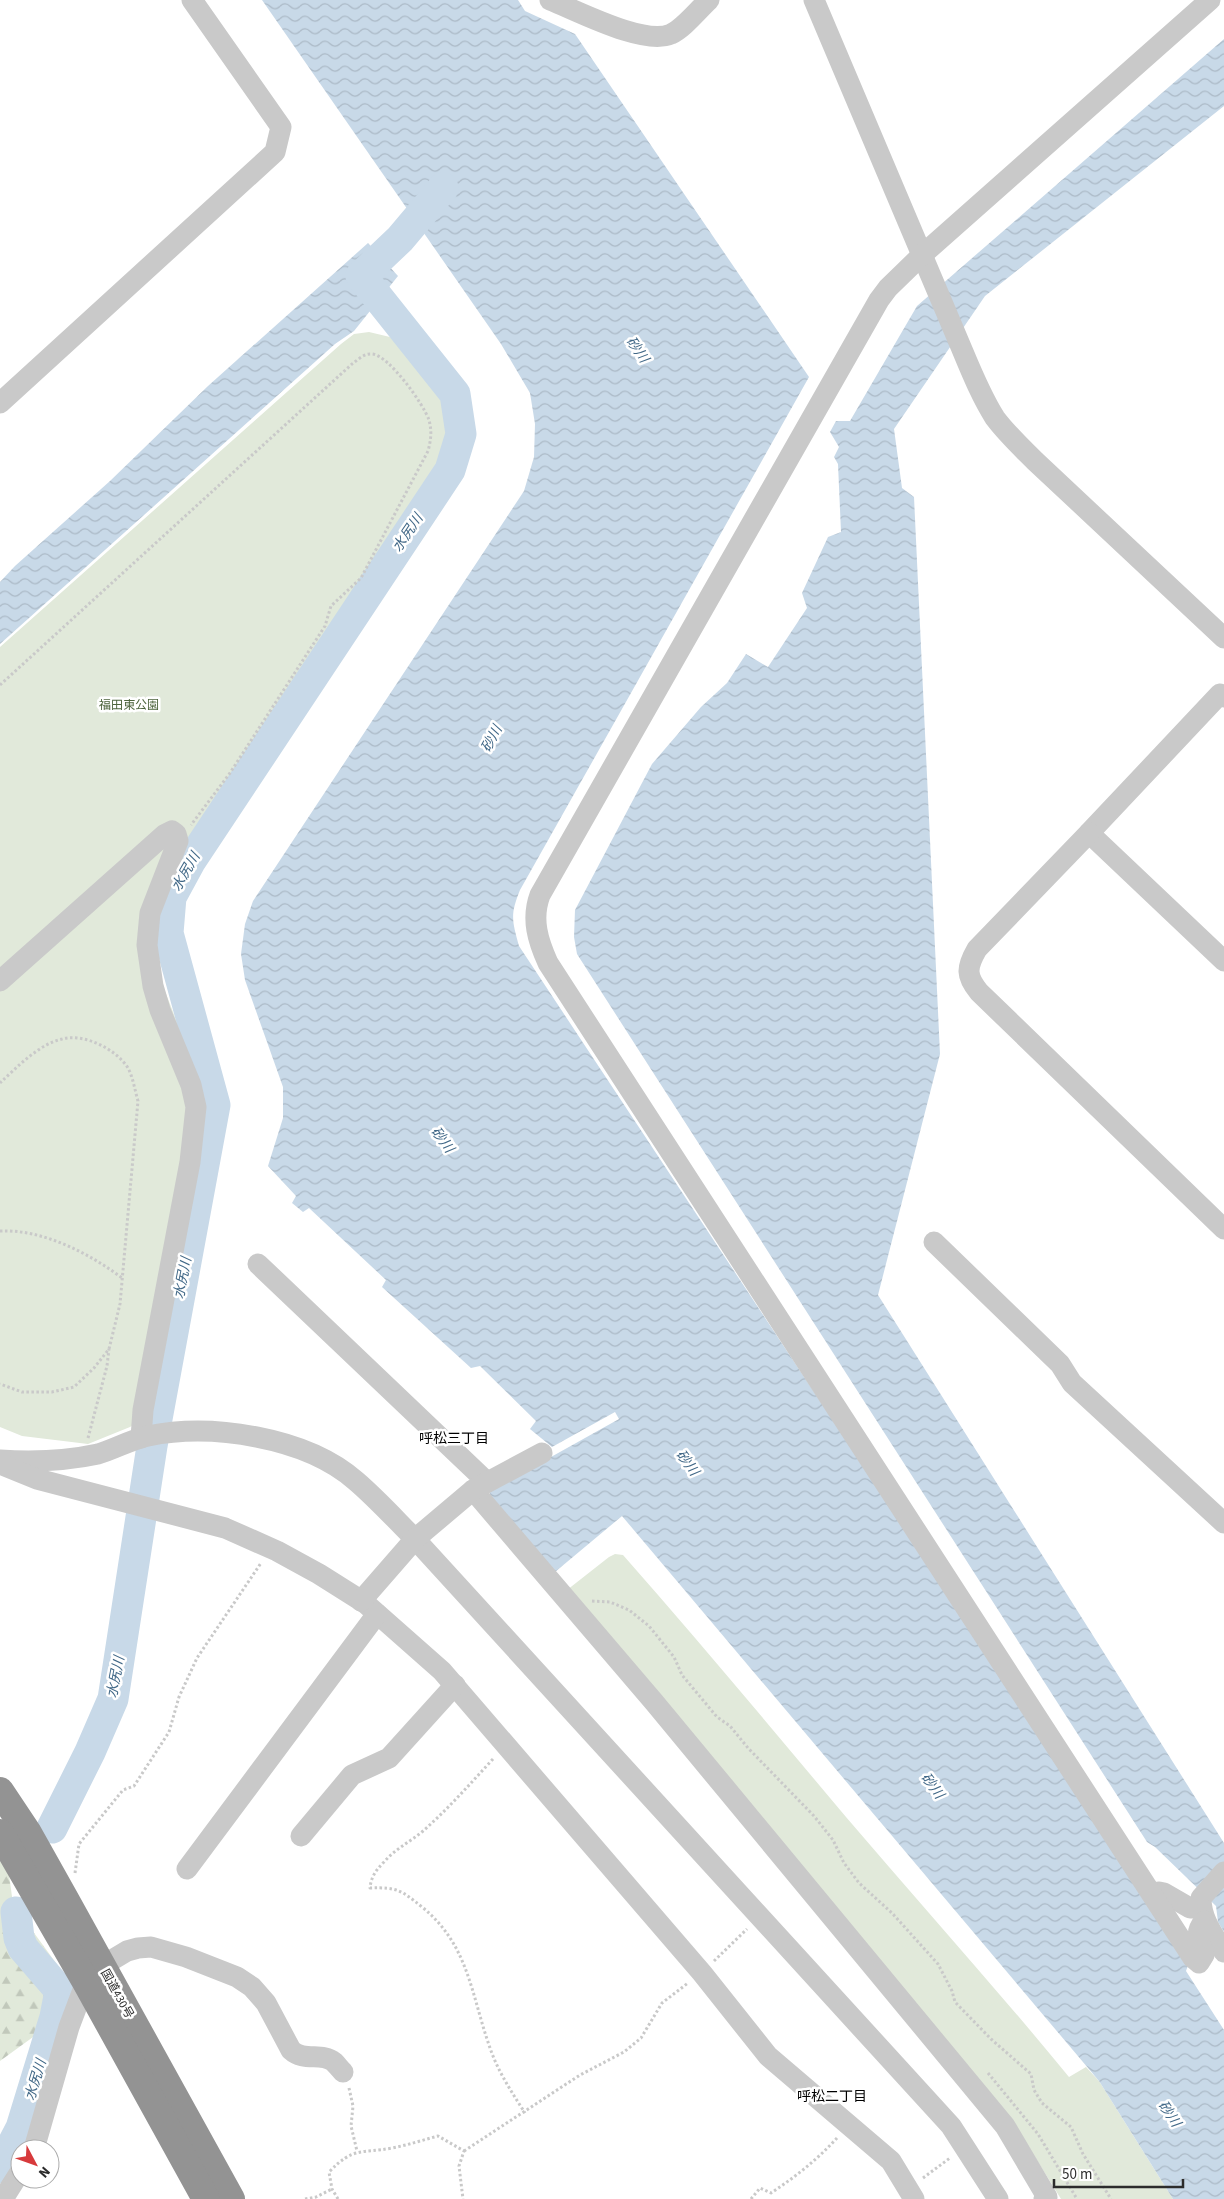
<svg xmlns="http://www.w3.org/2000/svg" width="1224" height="2199" viewBox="0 0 1224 2199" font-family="'Source Sans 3','Noto Sans JP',sans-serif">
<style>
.forest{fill:url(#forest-firs)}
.green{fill:#e1e9da}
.water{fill:url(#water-waves)}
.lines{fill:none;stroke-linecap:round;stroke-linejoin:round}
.river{stroke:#c8d9e8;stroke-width:31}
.path{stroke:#c9c9c9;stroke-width:3;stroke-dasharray:2.5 2.5;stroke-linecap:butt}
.minor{stroke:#c9c9c9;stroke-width:21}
.highway{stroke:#939393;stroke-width:28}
.labels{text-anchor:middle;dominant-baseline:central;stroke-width:5;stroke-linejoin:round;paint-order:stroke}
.park-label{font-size:12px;fill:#4d643d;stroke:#fff}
.street-label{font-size:12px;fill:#2c2c2c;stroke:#fff}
.water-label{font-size:14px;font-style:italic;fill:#416887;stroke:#fff}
.neighbourhood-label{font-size:14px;fill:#000;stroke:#fff}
</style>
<defs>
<pattern id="forest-firs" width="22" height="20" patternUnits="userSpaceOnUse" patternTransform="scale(1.25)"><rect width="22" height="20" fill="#e1e9da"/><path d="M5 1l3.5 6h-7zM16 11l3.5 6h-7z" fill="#c1c8bb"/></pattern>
<pattern id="water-waves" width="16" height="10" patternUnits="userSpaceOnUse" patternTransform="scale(1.25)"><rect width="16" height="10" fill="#c8d9e8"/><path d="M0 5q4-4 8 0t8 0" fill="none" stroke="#acbac7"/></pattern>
</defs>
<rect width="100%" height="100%" fill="#fff"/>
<polygon class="forest" points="0,1856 8,1867 13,1904 61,1970 51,2024 0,2061"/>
<g class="green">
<polygon points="369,332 390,337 420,364 438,390 450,417 449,452 179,863 157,924 159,970 163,986 195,1069 148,1415 130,1427 88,1444 22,1436 0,1427 0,647 341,344 354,334"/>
<path d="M615 1554 623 1555C699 1641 772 1729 846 1817 920 1904 997 1989 1069 2077L1086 2067 1099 2081 1173 2199H1061L1017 2128 567 1590 609 1557Z"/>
</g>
<g class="water">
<path d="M262 0H518L525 11 575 34 809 377 520 890C510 915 512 920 519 946L1190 1960 1186 1971 1224 2030V2199H1173L1099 2081 622 1516 555 1572 490 1498V1491L619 1419 615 1412 552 1447 530 1429 536 1421 480 1366 471 1368 382 1287 386 1280 309 1208 303 1212 292 1203 296 1196 268 1166 283 1118V1087L245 980 241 954 245 924 253 901 524 491 534 457 535 424 530 393 501 344Z"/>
<polygon points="1224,39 1224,106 985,296 894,429 902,488 914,497 940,1054 878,1295 1224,1843 1224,1932 1218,1922 1216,1906 1155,1847 1147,1842 577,954 574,937 575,910 652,764 701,707 727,683 746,654 768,667 807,608 802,593 828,537 841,532 838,464 834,457 839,447 830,432 836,421 850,421 917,306"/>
<polygon points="368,243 398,276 354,331 335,344 0,644 0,582 15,566 110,481 208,386"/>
</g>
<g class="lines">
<g class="river">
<polyline points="52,1828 90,1752 113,1699 152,1446 215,1105 168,933 171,897 190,862 450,470 461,434 455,394 361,276 400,239 443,188"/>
<polyline points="0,2168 21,2128 55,2017 60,1991 23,1948 19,1938 16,1912"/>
</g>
<g class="path">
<path d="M0 685 352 364C358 360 364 353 372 354 389 355 424 405 429 420 432 431 431 440 428 451L361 578 331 606 325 626 230 773 191 825"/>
<path d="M0 1083C16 1068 39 1044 62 1039 84 1033 116 1049 128 1068 133 1077 135 1091 138 1101L120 1304 109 1349 94 1368 74 1387 52 1392H22L0 1384"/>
<path d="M0 1231C42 1229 89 1253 122 1278"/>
<polyline points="88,1438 107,1366 109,1349"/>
<polyline points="592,1601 610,1602 629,1610 649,1626 674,1657 682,1675 717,1717 730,1726 748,1748 814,1816 833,1840 844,1863 859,1883 892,1913 938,1964 952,1991 955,2002 991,2039 1031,2074 1034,2090 1042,2103 1071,2127 1083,2154 1111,2199"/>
<path d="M493 1759C470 1784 448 1809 423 1831 410 1842 395 1849 384 1862 376 1870 371 1877 370 1888 397 1887 401 1890 422 1907 468 1944 471 1993 489 2045 497 2070 511 2091 525 2113"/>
<polyline points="75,1873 79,1844 123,1790 134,1786 169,1732 179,1697 197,1658 261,1563"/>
<polyline points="714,1961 747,1929"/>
<polyline points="988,2073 1038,2134 1077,2199"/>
<polyline points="349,2088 353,2106 351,2126 357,2151"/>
<polyline points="464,2151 580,2075 624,2052 641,2038 662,2003 688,1983"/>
<polyline points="923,2178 950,2158"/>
<polyline points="305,2199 316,2197 332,2189"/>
<path d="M338 2199 332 2189 329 2172C354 2146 361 2154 392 2148 408 2145 423 2140 438 2136L464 2151 459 2166 463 2199"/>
<path d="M751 2199 760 2188 771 2193C795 2177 817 2160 837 2138"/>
</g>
<g class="minor">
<path d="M550 0C578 11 644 46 671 34 683 29 699 9 709 0"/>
<path d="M814 0 961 347C971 371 981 396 995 418 1007 434 1021 447 1035 461L1224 638"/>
<polyline points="0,403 275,152 281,127 192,0"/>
<polyline points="1224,697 1220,694 1089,833 1224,961"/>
<path d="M1089 833 977 949C966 968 966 976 979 992L1224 1229"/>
<polyline points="0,981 164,835 172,831 176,834 178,841 150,913 147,945 153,986 160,1010 191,1085 196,1107 190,1162 143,1410 141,1438"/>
<polyline points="934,1242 1060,1364 1072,1383 1224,1523"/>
<polyline points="258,1264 487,1482"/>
<path d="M0 1460C32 1462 66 1461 98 1454 115 1449 130 1440 148 1436 212 1423 306 1437 356 1481 377 1499 396 1520 415 1539L951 2126 998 2199"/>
<polyline points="5,1466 37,1479 225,1528 277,1551 319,1574 365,1603 442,1671 702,1973 768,2056 891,2161 914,2199"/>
<polyline points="473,1490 654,1702 1005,2126 1047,2197 1044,2199"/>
<polyline points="361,1601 415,1539 473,1490 542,1453"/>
<polyline points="301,1836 352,1775 389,1758 455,1685"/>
<polyline points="187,1869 377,1614"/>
<path d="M1224 1872 1201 1898C1201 1919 1213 1934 1224 1952"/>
<polyline points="1153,1895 1159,1892 1164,1893 1190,1908 1201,1908"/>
<path d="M1204 1921C1193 1935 1201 1940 1204 1955L1199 1963 1193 1958 548 963C538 941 531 919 540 895L879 300 888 288 922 255 1210 0"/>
<path d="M34 2149 69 2027 86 1982 102 1966 127 1951 138 1948 151 1947 186 1957 237 1977 252 1987 266 2003 291 2050C304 2062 322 2052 334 2062 337 2065 340 2069 343 2072"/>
<polyline points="3,2199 20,2172"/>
</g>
<g class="highway">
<polyline points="0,1791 28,1833 65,1899 231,2199"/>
<polyline points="0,1833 86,1982 206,2199"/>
</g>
</g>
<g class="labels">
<g class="park-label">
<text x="129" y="705">福田東公園</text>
</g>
<g class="street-label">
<text transform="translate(117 1994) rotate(61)">国道430号</text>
</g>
<g class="water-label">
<text transform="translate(637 350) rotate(55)">砂川</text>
<text transform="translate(408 533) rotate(-56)">水尻川</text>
<text transform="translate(492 739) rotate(-62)">砂川</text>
<text transform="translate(186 872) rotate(-60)">水尻川</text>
<text transform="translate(442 1140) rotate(53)">砂川</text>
<text transform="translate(183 1278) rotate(-79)">水尻川</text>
<text transform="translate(687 1463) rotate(53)">砂川</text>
<text transform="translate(116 1677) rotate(-79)">水尻川</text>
<text transform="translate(932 1786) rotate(53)">砂川</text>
<text transform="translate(36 2080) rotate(-73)">水尻川</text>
<text transform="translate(1169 2114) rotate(56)">砂川</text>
</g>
<g class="neighbourhood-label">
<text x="454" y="1439">呼松三丁目</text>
<text x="832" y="2097">呼松二丁目</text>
</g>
</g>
<g transform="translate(35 2164) rotate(131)"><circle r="24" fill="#ffffff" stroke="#ababab"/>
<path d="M0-4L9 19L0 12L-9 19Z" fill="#d73a3c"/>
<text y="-8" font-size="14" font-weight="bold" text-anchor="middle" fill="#2c2c2c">N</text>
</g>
<path d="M1054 2179v8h129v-8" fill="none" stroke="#2c2c2c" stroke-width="2.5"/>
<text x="1062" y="2179" font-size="15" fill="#2c2c2c" stroke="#ffffff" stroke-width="4" paint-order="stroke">50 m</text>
</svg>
